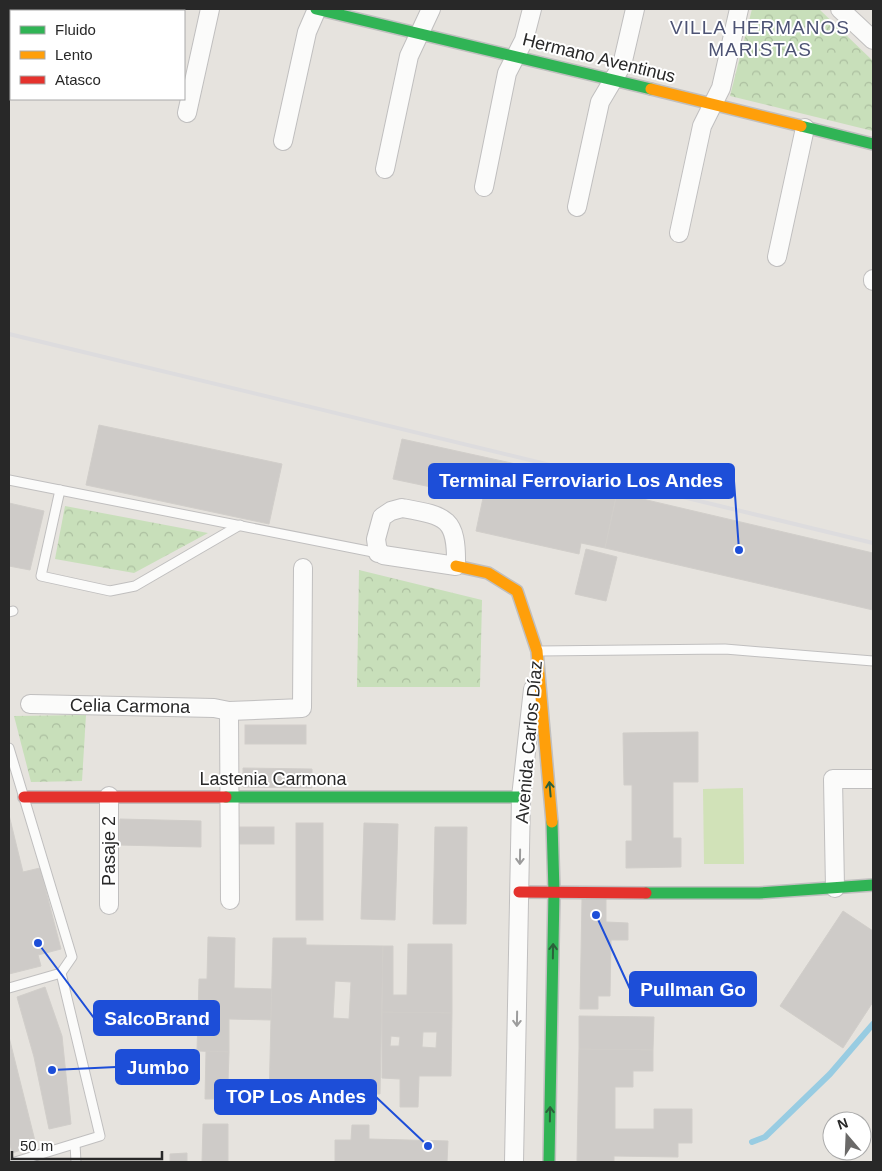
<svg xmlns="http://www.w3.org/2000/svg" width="882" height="1171" viewBox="0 0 882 1171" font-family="Arial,sans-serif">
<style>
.forest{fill:url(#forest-crowns)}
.pitch{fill:#d1e2b8}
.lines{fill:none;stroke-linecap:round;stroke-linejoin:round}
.stream{stroke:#98cce2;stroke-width:6}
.building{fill:#cecbc8;stroke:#d1ceca;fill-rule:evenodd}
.lane-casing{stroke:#c0bfbf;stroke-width:11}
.street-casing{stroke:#c0bfbf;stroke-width:20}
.fast-casing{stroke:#c0bfbf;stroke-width:14}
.slow-casing{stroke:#c0bfbf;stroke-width:14}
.jam-casing{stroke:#c0bfbf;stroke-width:14}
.lane{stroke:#fbfbfa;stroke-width:9}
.street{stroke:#fbfbfa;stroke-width:18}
.fast{stroke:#30b455;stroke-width:11}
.slow{stroke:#ff9f0a;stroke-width:11}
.jam{stroke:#e5322d;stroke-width:11}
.rail{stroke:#dddcde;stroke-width:4}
.oneway{stroke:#2b603a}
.oneway2{stroke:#9c9c9c}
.labels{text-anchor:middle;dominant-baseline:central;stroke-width:4;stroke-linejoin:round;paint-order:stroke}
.street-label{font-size:18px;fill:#282828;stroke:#fff}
.neighbourhood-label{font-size:19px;letter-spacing:1px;fill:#4d5374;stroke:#fff}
.leader{fill:none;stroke:#1d4ed8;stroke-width:2}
.callout-dot{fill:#1d4ed8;stroke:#fff;stroke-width:2}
.callout{fill:#1d4ed8;stroke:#1d4ed8;stroke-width:2}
.callout-label{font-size:19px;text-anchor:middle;font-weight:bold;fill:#fff}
</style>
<defs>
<pattern id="forest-crowns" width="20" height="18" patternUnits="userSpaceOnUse" patternTransform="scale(1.25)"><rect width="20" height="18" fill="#c8dfba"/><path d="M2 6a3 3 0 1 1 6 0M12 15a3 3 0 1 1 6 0" fill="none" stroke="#acbfa0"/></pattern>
</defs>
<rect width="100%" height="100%" fill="#e6e3de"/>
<g class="forest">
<polygon points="752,9 819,9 873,61 873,131 730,96"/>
<polygon points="65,506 208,533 134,573 55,559"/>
<polygon points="359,570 482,600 480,687 357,687"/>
<polygon points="86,715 82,781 31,782 14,716"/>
</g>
<polygon class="pitch" points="743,788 744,864 704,864 703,789"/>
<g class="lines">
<polyline class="stream" points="752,1142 765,1137 830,1074 873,1024"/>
</g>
<g class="building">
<polygon points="99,425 282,464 269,524 86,485"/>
<polygon points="402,439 616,486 617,493 605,548 581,543 579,554 476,531 483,498 393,479"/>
<polygon points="617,493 873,553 873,610 605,548"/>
<polygon points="9,503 44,511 30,570 9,566"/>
<polygon points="586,549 617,557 606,601 575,594"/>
<rect x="245" y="725" width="61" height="19"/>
<polygon points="698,732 698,782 673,782 673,838 681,838 681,867 626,868 626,841 632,841 632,785 624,785 623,733"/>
<polygon points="243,768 312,769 312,788 243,787"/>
<polygon points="9,815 23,872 40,868 61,949 38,955 41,966 9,974"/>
<polygon points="120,819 201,821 201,847 119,845"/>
<rect x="296" y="823" width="27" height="97"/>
<polygon points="364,823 398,824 395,920 361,919"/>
<rect x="235" y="827" width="39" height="17"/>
<polygon points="435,827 467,827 466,924 433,924"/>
<polygon points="582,899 606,899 606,922 628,923 628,940 611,940 610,996 598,996 598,1009 580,1009"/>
<polygon points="843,911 873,931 873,1002 843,1048 780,1006"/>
<polygon points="208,937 235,938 234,988 272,989 271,1020 229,1019 229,1052 197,1051 199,979 207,979"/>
<path d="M273 938H306V945L383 946 380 1094 300 1093V1099H269ZM335 981 351 982 349 1019 333 1018Z"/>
<polygon points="408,944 452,944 452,1013 382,1012 383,946 393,946 393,995 407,995"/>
<polygon points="45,987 62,1036 71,1124 49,1129 34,1057 17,997"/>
<path d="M382 1012 452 1013 451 1076H419L418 1107H400V1079L382 1078ZM423 1032H437L436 1048 422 1047ZM391 1036 400 1037 399 1046H390Z"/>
<polygon points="579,1016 654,1017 653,1050 579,1049"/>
<polygon points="9,1037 36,1145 12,1153 9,1140"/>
<polygon points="579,1049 653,1050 653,1071 633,1071 633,1087 615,1087 615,1129 654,1129 654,1109 692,1109 692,1143 678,1143 678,1157 614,1156 614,1162 577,1162"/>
<polygon points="206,1051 229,1052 228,1082 270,1083 269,1099 205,1099"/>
<polygon points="203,1124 228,1124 228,1162 202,1162"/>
<polygon points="352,1125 369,1125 369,1139 448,1141 447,1162 335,1162 335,1140 351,1140"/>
<polygon points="187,1153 187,1162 170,1162 170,1154"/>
</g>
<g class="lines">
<defs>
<g id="lane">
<polyline points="9,480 378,553"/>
<polyline points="60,490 41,576 110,591 135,586 240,525"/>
<polyline points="9,612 13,611"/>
<polyline points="539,651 725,649 873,661"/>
<polyline points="9,748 72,957 61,973 9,988"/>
<polyline points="75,1144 76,1162"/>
<polyline points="15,1162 100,1136 61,973"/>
</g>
<g id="street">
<polyline points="840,9 873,40"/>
<polyline points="105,11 105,9"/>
<polyline points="187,113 210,9"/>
<polyline points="283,141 307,32 317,9"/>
<polyline points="385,169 409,56 431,9"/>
<polyline points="484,187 507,73 524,40 532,9"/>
<polyline points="577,207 600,102 622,65 635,9"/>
<polyline points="679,233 702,126 721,88 739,9"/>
<polyline points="777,257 805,128"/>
<polyline points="873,281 873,279"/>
<path d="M402 508C446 516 457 517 456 566L383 555 379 551 378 553 376 539 382 517 391 511Z"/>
<polyline points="30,704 214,708 229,711 302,708 303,568"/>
<polyline points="229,711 230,900"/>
<polyline points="109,796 109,905"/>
<polyline points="835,888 833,779 873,779"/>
<polyline points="514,1162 521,797 533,689"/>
</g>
<g id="fast">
<polyline points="316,9 651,89"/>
<polyline points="801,126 873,144"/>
<polyline points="226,797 521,797"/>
<polyline points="646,893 759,893 873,885"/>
<polyline points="549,1162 554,892 552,822"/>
</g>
<g id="slow">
<polyline points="651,89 801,126"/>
<polyline points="456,566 488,573 517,591 537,651 552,822"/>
</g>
<g id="jam">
<polyline points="24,797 226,797"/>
<polyline points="519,892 646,893"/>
</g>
</defs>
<use href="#lane" class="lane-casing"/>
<use href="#street" class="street-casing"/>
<use href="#fast" class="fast-casing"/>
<use href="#slow" class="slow-casing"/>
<use href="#jam" class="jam-casing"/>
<use href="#lane" class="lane"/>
<use href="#street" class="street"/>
<use href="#fast" class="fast"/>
<use href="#slow" class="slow"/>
<use href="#jam" class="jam"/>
<polyline class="rail" points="9,334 873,543"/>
</g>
<defs><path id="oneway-shaft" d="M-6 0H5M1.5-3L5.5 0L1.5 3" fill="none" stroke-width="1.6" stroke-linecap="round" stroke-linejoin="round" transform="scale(1.25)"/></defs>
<g class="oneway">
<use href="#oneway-shaft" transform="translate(550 789) rotate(-95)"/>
<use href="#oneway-shaft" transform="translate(553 951) rotate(-89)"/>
<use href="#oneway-shaft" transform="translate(550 1114) rotate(-89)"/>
</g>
<g class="oneway2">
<use href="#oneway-shaft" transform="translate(520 857) rotate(91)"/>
<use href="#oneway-shaft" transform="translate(517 1019) rotate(91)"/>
</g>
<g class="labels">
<g class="street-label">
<text transform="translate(599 58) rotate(14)">Hermano Aventinus</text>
<text transform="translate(130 706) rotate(1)">Celia Carmona</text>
<text transform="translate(529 742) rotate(-85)">Avenida Carlos Díaz</text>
<text x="273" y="779">Lastenia Carmona</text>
<text transform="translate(109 851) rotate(-90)">Pasaje 2</text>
</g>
<g class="neighbourhood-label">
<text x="760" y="27">VILLA HERMANOS<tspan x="760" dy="22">MARISTAS</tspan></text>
</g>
</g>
<path class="leader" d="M739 550L734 481M596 915L630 989M38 943L94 1018M52 1070L116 1067M428 1146L376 1097"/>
<g class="callout-dot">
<circle cx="739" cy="550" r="5"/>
<circle cx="596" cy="915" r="5"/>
<circle cx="38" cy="943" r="5"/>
<circle cx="52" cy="1070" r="5"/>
<circle cx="428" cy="1146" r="5"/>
</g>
<g class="callout">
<rect x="429" y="464" width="305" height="34" rx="5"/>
<rect x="630" y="972" width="126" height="34" rx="5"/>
<rect x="94" y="1001" width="125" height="34" rx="5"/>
<rect x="116" y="1050" width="83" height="34" rx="5"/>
<rect x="215" y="1080" width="161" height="34" rx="5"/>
</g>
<g class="callout-label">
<text x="581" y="487">Terminal Ferroviario Los Andes</text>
<text x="693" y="996">Pullman Go</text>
<text x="157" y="1025">SalcoBrand</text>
<text x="158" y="1074">Jumbo</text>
<text x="296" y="1103">TOP Los Andes</text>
</g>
<rect width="882" height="1171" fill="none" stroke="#282828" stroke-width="20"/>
<rect x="10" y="10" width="175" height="90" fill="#ffffff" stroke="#a9a9a9"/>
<rect x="20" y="26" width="25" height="8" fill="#30b455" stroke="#a9a9a9"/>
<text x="55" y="35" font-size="15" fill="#282828">Fluido</text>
<rect x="20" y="51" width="25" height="8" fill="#ff9f0a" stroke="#a9a9a9"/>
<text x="55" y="60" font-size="15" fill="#282828">Lento</text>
<rect x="20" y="76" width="25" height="8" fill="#e5322d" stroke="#a9a9a9"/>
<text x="55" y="85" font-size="15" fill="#282828">Atasco</text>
<g transform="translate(847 1136) rotate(341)"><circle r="24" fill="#ffffff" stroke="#a9a9a9"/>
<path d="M0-4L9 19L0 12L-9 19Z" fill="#6a6968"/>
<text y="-8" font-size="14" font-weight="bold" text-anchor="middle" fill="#282828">N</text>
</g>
<path d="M12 1151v8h150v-8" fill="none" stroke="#282828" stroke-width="2.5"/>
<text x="20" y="1151" font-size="15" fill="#282828" stroke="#ffffff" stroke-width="4" paint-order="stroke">50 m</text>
</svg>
